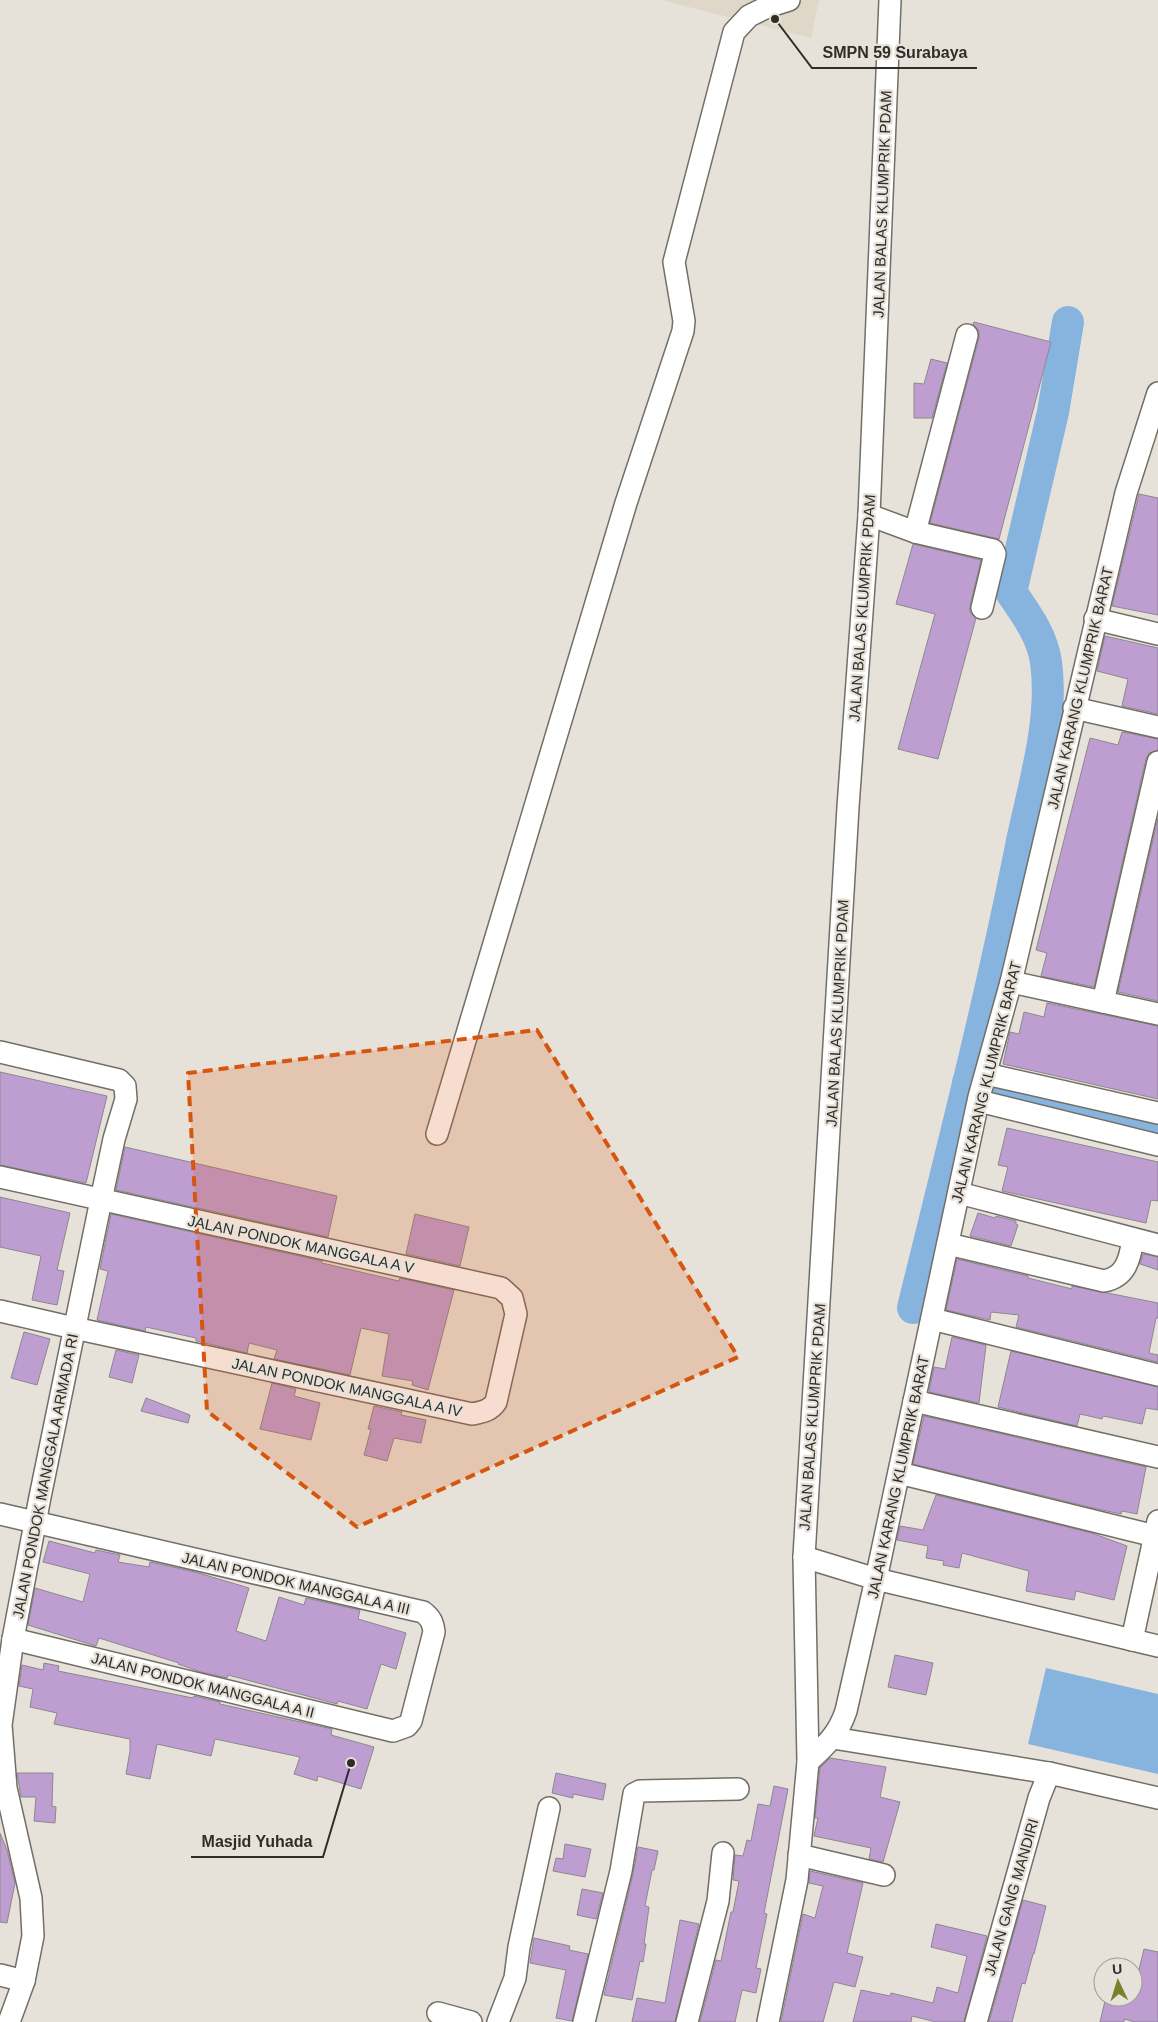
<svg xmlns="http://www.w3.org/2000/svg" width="1158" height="2022" viewBox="0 0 1158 2022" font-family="Arial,sans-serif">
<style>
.built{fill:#dfd7c7}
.water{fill:#87b3df}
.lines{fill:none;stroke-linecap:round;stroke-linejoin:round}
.river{stroke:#87b3df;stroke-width:32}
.building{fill:#be9ed1;stroke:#8c878f}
.minor-casing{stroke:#736f67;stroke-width:24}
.minor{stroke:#fff;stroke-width:21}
.marked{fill:#d6550f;fill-opacity:0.2;stroke:#d6550f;stroke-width:4;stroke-dasharray:10 6;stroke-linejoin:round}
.labels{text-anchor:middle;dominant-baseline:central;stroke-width:4.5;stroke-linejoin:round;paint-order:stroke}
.street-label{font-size:15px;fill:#2f2d2a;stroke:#e7e2d9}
.leader{fill:none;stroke:#2f2d2a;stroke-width:2}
.callout-dot{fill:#2f2d2a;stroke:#e7e2d9;stroke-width:2}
.callout-label{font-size:16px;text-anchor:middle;font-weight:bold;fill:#2f2d2a;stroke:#e7e2d9;stroke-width:4.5;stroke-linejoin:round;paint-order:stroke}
</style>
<rect width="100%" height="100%" fill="#e7e2d9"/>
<polygon class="built" points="661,0 819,0 811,38"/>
<polygon class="water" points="1046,1668 1158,1694 1158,1774 1028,1744"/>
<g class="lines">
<g class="river">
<polyline points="968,1083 999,1092 1158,1123"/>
<path d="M913 1308C951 1153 991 998 1022 841 1034 784 1054 720 1046 662 1042 635 1026 614 1011 592L1053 412 1068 322"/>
</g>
</g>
<g class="building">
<polygon points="974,322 1051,342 999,539 930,523 979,338 979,331 973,324"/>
<polygon points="931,359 947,363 932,418 914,418 914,383 924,384"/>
<polygon points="1139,494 1158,498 1158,615 1112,606"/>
<polygon points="913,544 981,560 970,606 970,612 976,618 938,759 898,749 935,614 896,604"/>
<polygon points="1105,636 1158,648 1158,714 1122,706 1128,679 1097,671"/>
<polygon points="1122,732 1158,739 1158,750 1149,753 1146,759 1094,987 1041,976 1047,953 1036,950 1090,738 1118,745"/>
<polygon points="1158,818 1158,1001 1118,992"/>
<polygon points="1047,1003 1158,1026 1158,1099 1003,1064 1010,1032 1019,1034 1024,1012 1044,1017"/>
<polygon points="0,1072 107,1096 86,1183 0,1165"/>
<polygon points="1007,1128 1158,1162 1158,1201 1151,1200 1146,1223 1002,1191 1008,1167 998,1165"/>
<polygon points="125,1147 337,1196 328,1237 116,1190"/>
<polygon points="0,1197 70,1213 57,1270 64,1271 57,1305 32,1300 41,1256 0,1247"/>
<polygon points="978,1213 995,1218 996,1216 1016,1221 1016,1224 1018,1225 1011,1246 970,1236"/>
<polygon points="111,1214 322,1261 322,1263 399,1281 400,1278 454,1290 428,1390 412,1385 413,1381 382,1376 389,1334 361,1328 350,1375 274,1359 277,1350 249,1343 247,1353 196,1341 196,1338 146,1327 145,1331 97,1320 108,1271 100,1269"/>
<polygon points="415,1214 469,1227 460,1266 406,1254"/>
<polygon points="1143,1254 1158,1257 1158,1270 1140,1264"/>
<polygon points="957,1259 1028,1276 1028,1278 1072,1289 1072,1286 1158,1303 1158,1318 1156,1318 1149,1353 1158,1355 1158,1362 1016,1327 1019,1315 991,1312 990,1320 946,1310"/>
<polygon points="24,1332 50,1339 37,1385 11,1378"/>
<polygon points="952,1337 986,1345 979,1403 929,1392 934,1367 945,1369"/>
<polygon points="116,1350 139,1355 132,1383 109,1377"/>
<polygon points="1011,1351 1158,1387 1158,1410 1146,1408 1142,1424 1103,1416 1102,1419 1080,1414 1077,1426 998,1407"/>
<polygon points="272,1383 296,1389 294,1396 320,1403 311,1440 260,1429"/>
<polygon points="146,1398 190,1415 188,1423 141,1411"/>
<polygon points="374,1406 402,1412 401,1415 426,1420 421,1443 394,1438 387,1461 364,1455 371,1429 368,1429"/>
<polygon points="924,1416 1146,1467 1137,1514 1122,1511 1121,1514 1093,1508 913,1464"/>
<polygon points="936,1495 1092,1533 1127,1546 1114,1600 1076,1591 1074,1600 1026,1591 1029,1571 962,1553 959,1568 943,1565 944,1561 926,1558 928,1546 897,1540 900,1526 923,1530"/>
<polygon points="49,1541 95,1553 96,1550 120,1555 118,1562 149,1567 150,1562 195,1572 249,1588 236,1631 266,1641 279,1597 304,1605 306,1598 360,1610 358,1619 406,1633 396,1669 381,1664 367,1709 338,1701 337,1704 228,1675 227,1678 201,1672 178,1664 179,1663 99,1638 96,1646 28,1625 35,1588 83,1602 90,1574 43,1562"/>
<polygon points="895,1655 933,1663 926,1695 888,1687"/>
<polygon points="44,1663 59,1666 58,1671 193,1698 194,1696 220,1702 220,1704 332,1729 331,1735 374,1747 361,1789 318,1776 317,1781 294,1774 300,1757 215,1739 211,1756 157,1744 150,1779 126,1774 130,1751 130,1739 54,1724 57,1713 30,1707 33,1689 19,1686 22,1665 43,1670"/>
<polygon points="830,1758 886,1767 880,1797 900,1802 883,1862 869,1859 871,1848 814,1836 818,1818 815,1818 820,1768"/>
<polygon points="17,1773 53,1773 52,1806 56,1807 55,1823 34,1821 36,1797 21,1797"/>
<polygon points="556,1773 606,1784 603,1800 573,1794 573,1798 552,1793"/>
<polygon points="774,1786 788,1789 764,1913 767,1914 756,1968 761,1969 756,1993 742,1990 735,2022 700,2022 716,1960 721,1961 731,1912 733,1912 739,1881 733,1880 735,1855 743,1856 747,1840 751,1841 758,1804 770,1806"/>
<polygon points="0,1833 7,1850 15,1883 7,1923 0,1922"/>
<polygon points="565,1844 591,1849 585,1877 553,1871 556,1858 563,1859"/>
<polygon points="638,1847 658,1851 654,1870 652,1870 645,1906 649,1907 644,1944 646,1944 643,1962 640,1961 632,2000 604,1995 633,1874"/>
<polygon points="810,1871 863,1883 847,1953 863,1957 855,1987 834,1982 823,2022 781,2022 803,1914 815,1918 823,1886 809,1883"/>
<polygon points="582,1889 603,1893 596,1919 577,1915"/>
<polygon points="1023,1900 1046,1906 1034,1954 1033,1954 1025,1984 1022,1983 1012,2022 989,2022"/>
<polygon points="680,1920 699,1924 675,2022 632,2022 637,1998 665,2003"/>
<polygon points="936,1924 987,1936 964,2022 936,2022 912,2016 911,2022 853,2022 861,1990 890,1996 891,1993 933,2003 937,1987 958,1993 967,1956 931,1947"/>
<polygon points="534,1938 570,1946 569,1950 588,1954 572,2021 556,2018 566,1970 530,1963"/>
<polygon points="1144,1949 1158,1952 1158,2022 1135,2022 1124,2019 1124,2022 1100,2022 1106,1997 1133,1997 1133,1982 1136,1982"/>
</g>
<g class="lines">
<defs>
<g id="minor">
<polyline points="869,515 915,532 993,550 995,554 982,608"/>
<polyline points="915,532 967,335"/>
<polyline points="1095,619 1158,634"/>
<polyline points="1074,708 1158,727"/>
<polyline points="1011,982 1158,1014"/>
<polyline points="1103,1002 1158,762"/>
<polyline points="0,1052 119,1080 125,1086 126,1099 114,1139 101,1200 40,1497 13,1639 1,1725 6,1788 31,1898 33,1936 24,1981 9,2022"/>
<polyline points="986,1074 1158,1113"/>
<polyline points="979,1101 1158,1145"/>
<polyline points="437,1134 626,503 683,331 684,321 674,262 734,32 749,16 767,7 789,0"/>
<path d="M0 1177 501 1288 512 1298 516 1314 496 1402C490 1411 482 1412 472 1414L74 1328 0 1311"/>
<polyline points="959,1193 1158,1245"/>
<path d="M948 1244 1104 1281C1126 1277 1130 1259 1133 1239"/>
<polyline points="932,1319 1158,1375"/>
<polyline points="914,1401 1158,1457"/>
<polyline points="899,1473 1155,1536"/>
<path d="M0 1514 423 1612C431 1618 433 1623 434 1632L411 1721 407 1726 393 1731 13 1639"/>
<polyline points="804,1557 876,1579 1158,1646"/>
<polyline points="1132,1640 1158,1521"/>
<polyline points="833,1738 1049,1773 1158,1798"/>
<path d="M808 1762C826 1745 838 1735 846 1711L876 1579 979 1097 1011 982 1126 493 1158 393"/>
<polyline points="799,1855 884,1875"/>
<polyline points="0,1975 24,1981"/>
<polyline points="438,2013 471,2022"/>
<polyline points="498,2022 515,1978 519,1947 549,1808"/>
<polyline points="584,2022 621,1871 634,1794 640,1791 738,1789"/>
<polyline points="687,2022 718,1901 723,1853"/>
<polyline points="768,2022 797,1880 808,1762 804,1557 848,807 869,515 890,0"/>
<polyline points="976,2022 1039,1798 1049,1773"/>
</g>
</defs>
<use href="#minor" class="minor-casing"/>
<use href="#minor" class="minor"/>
</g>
<path class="marked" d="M537 1030 738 1357 357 1527 207 1411 188 1073Z"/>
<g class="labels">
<g class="street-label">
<text transform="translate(882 204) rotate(-88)">JALAN BALAS KLUMPRIK PDAM</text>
<text transform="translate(862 608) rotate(-86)">JALAN BALAS KLUMPRIK PDAM</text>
<text transform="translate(1080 688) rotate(-77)">JALAN KARANG KLUMPRIK BARAT</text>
<text transform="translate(837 1013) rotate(-87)">JALAN BALAS KLUMPRIK PDAM</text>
<text transform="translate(986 1082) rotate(-76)">JALAN KARANG KLUMPRIK BARAT</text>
<text transform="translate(301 1244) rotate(12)">JALAN PONDOK MANGGALA A V</text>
<text transform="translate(347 1387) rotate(12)">JALAN PONDOK MANGGALA A IV</text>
<text transform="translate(812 1417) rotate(-86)">JALAN BALAS KLUMPRIK PDAM</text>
<text transform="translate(45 1476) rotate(-79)">JALAN PONDOK MANGGALA ARMADA RI</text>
<text transform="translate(898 1477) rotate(-78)">JALAN KARANG KLUMPRIK BARAT</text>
<text transform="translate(296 1583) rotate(13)">JALAN PONDOK MANGGALA A III</text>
<text transform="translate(203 1685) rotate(14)">JALAN PONDOK MANGGALA A II</text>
<text transform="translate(1011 1897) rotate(-74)">JALAN GANG MANDIRI</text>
</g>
</g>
<path class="leader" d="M775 19L812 68H977M351 1763L323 1857H191"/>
<g class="callout-dot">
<circle cx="775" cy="19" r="5"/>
<circle cx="351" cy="1763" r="5"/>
</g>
<g class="callout-label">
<text x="895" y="58">SMPN 59 Surabaya</text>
<text x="257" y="1847">Masjid Yuhada</text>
</g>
<g transform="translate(1118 1982) rotate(356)"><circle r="24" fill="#e7e2d9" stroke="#9d9a93"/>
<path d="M0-4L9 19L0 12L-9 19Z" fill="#7b802b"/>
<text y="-8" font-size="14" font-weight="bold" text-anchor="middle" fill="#2f2d2a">U</text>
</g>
</svg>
